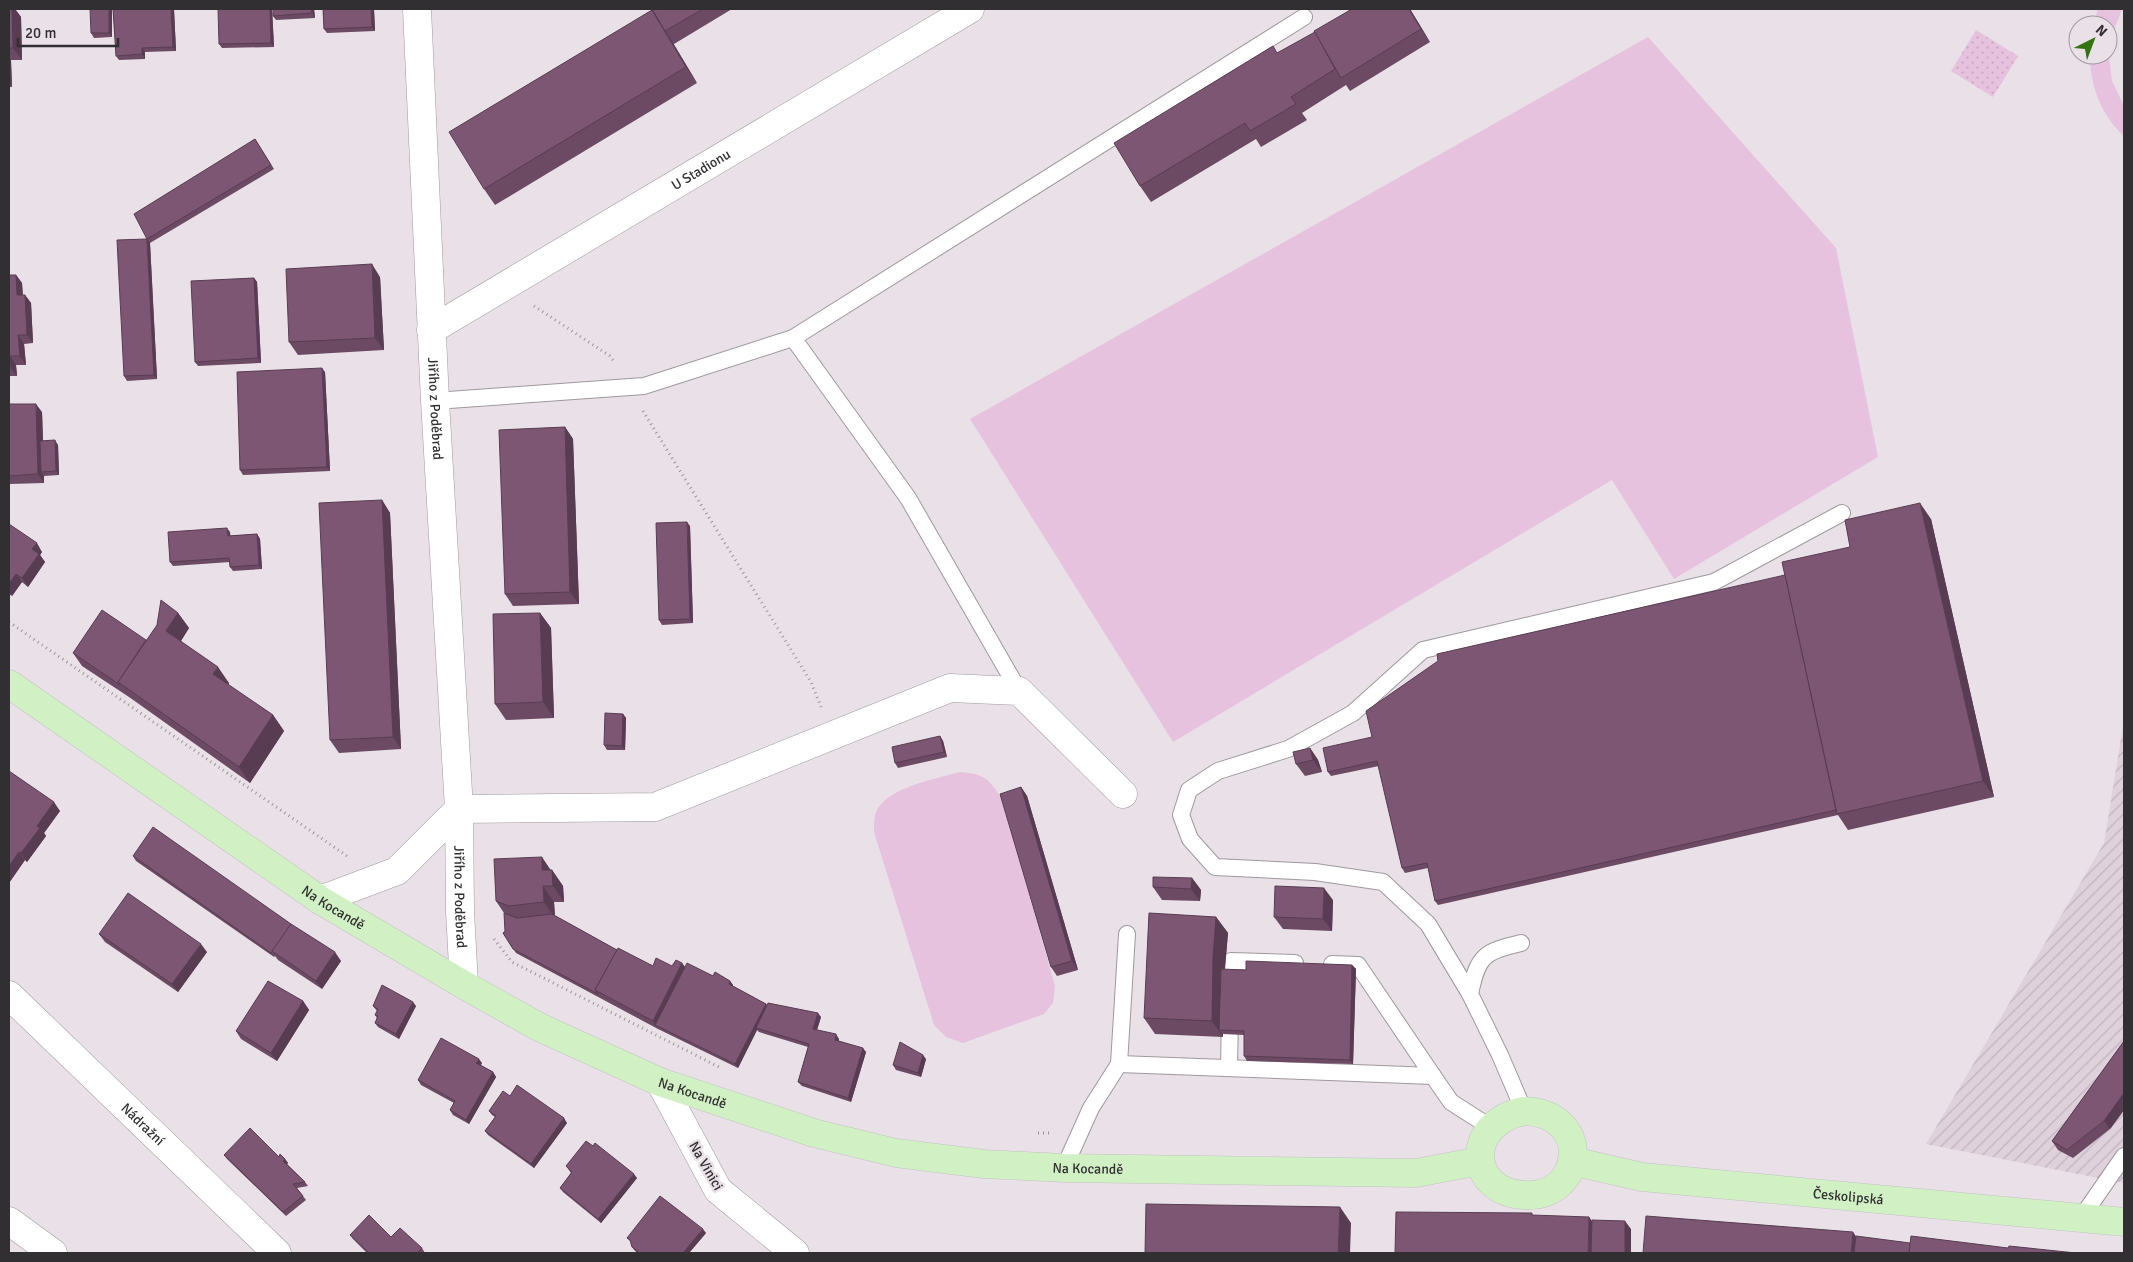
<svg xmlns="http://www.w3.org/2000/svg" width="2133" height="1262" viewBox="0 0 2133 1262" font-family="Signika,sans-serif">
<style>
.industrial{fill:url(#industrial-furrows)}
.grass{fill:url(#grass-dots)}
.garden{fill:#e7c2de}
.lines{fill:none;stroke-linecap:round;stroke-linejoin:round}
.lane-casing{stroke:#9f989d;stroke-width:18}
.street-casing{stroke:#9f989d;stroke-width:29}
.secondary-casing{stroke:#9f989d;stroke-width:29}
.primary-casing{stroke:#c2c1c2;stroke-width:29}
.path{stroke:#9a9499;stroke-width:3;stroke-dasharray:1 4;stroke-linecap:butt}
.lane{stroke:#fff;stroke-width:16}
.street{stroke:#fff;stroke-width:28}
.secondary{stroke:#fff;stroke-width:28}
.primary{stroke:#d1f1c5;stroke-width:28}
.wall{fill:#6c4a64}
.shaded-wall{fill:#583c51}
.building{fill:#7d5674;stroke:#583c51}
.labels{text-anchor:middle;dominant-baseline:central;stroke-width:5;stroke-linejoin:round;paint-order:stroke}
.street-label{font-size:14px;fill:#322f32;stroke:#e9e1e7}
</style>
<defs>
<pattern id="industrial-furrows" width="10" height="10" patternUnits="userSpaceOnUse" patternTransform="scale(1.25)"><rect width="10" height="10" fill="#dfd1dc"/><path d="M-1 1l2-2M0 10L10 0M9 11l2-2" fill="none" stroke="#c0b4bd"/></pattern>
<pattern id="grass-dots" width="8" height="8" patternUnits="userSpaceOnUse" patternTransform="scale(1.25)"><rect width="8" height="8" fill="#e7c2de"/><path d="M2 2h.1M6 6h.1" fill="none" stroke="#c7a7bf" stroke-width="1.8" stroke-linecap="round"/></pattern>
</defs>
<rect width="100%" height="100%" fill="#e9e1e7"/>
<polygon class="industrial" points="2124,720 2124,1183 1926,1144 2104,843"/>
<polygon class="grass" points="1976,30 2018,56 1993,97 1951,71"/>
<g class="garden">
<path d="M2098 9H2122L2111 38 2109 57 2112 81 2124 106V136C2101 115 2090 86 2090 55H2108V25H2093Z"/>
<polygon points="1648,37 1836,248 1878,457 1674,579 1612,480 1173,742 970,419"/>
<path d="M960 772C985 774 989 779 1002 799L1055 986 1053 1003 1044 1014 963 1043 946 1037 934 1025 874 832C874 827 874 821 875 816 881 788 936 779 960 772Z"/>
</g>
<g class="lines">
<defs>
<g id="lane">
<polyline points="793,338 908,498 1019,691"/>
<polyline points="435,401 644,386 793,338 1304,17"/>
<polyline points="1332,964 1358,965 1433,1076"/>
<path d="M1470 994C1478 955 1484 952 1521 943"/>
<polyline points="1119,1064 1433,1076 1451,1102 1490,1127"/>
<polyline points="1229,1068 1231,961 1295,963"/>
<polyline points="1524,1111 1500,1055 1470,994 1428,924 1383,882 1315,872 1215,867 1190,839 1181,815 1189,790 1218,771 1288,749 1353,713 1423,650 1714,582 1842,513"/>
<polyline points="1064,1168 1091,1108 1119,1064 1127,934"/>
<polyline points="2081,1218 2124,1156"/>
</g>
<g id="street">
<path id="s1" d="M417 9 435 401 459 809 460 911 464 985"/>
<path id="s2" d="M431 330 970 9"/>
<polyline points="459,809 655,807 950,688 1019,691 1123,794"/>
<polyline points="320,900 397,871 459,809"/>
<polyline points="660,1082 718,1190 795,1253"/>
<polyline points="9,1221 53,1253"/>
</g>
<g id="secondary">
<path id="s3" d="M9 995 277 1253"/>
</g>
<g id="primary">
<path id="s4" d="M9 684 320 900 464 985 539 1027 660 1082 814 1133 896 1153 984 1164 1064 1168 1416 1173 1480 1161"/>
<path d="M1524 1111C1593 1113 1585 1199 1524 1195 1467 1192 1464 1123 1524 1111Z"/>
<path id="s5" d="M1572 1161 1642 1177 2124 1222"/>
</g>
</defs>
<use href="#lane" class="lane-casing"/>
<use href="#street" class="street-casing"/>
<use href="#secondary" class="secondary-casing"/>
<use href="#primary" class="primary-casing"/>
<g class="path">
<polyline points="534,306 610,356 614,362"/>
<polyline points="643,411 811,682 821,707"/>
<polyline points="9,622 347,856"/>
<polyline points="494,939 512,962 719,1067"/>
<polyline points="1038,1133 1052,1133"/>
</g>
<use href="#lane" class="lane"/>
<use href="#street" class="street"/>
<use href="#secondary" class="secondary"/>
<use href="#primary" class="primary"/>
</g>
<g class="wall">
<polygon points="9,9 15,9 21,17 22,60 11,60 12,87 9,87"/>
<polygon points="112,9 112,37 94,38 91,33"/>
<polygon points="113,9 174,9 176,51 145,52 145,59 119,60 116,56"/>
<polygon points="272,9 274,47 222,48 219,44"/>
<polygon points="273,9 314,9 315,18 276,20 273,16"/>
<polygon points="323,9 374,9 375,31 327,33 324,29"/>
<polygon points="652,9 732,9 674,44 673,43 697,83 495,205 484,189 652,10"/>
<polygon points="1352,9 1410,9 1430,42 1350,91 1346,85 1302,113 1307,120 1261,147 1256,139 1151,202 1140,186 1278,53 1315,32"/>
<polygon points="255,139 274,169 150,243 157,379 127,381 124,376 147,239"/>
<polygon points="9,275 16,275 22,283 23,295 25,295 31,303 33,343 24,344 26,365 16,365 17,376 9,376"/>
<polygon points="380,277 384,350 298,355 289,342"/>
<polygon points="254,278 257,282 261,363 198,366 195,362"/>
<polygon points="325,372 330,471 243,475 240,470"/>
<polygon points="9,404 42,412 43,441 58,445 59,475 44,476 44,483 9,484"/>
<polygon points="565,427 573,439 579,604 513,606 505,594"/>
<polygon points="382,500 390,513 401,749 339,753 330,740"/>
<polygon points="1931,519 1994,797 1848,830 1838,815 1438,905 1435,901 1428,868 1405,873 1402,868 1379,766 1331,776 1328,772 1372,737 1785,575 1850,547"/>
<polygon points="9,524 42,552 40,555 45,562 28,587 22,582 12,596 9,594"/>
<polygon points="690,526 693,623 662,625 659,620"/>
<polygon points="230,532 230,536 257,534 260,539 262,569 233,571 230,567 230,562 173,566 170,562"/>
<polygon points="178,613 189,628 181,641 229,683 228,685 273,715 284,731 250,783 129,697 82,666 73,653 146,640"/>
<polygon points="540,613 551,628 554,718 506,720 495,704"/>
<polygon points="623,714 626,718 625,750 607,750 604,745"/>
<polygon points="940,736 943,741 947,757 898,768 895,763"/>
<polygon points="1310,748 1318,760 1322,772 1305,776 1296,764"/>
<polygon points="9,771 60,811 44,833 46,836 27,862 25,860 9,883"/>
<polygon points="1021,787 1027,796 1078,970 1057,976 1051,967"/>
<polygon points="133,856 341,961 322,989 278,960 275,956 274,957 136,861"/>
<polygon points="552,870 563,886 564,902 554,902 555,916 617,950 653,966 672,966 682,963 685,967 730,981 733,985 733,986 767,1005 821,1017 817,1030 839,1039 839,1041 866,1052 851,1102 802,1086 798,1082 808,1047 759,1032 757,1030 738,1068 658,1029 516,953 503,933 505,931 504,913 496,901"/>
<polygon points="1192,878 1201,890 1200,901 1162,900 1153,887"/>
<polygon points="1333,900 1332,931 1283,929 1274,917"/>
<polygon points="1216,917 1228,933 1225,970 1246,970 1352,965 1356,969 1353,1064 1247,1061 1244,1056 1244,1035 1223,1034 1223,1037 1155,1034 1144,1018"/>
<polygon points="99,934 207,952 178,992 105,942"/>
<polygon points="303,1001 309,1010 277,1061 241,1039 236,1031"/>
<polygon points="373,1006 416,1006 399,1039 378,1027 375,1023 377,1018 375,1015 377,1011"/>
<polygon points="2124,1041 2124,1110 2110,1129 2073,1158 2058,1150 2052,1141"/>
<polygon points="926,1059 921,1077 896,1070 893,1065"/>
<polygon points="482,1063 481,1065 493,1072 496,1077 469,1124 453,1115 450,1110 454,1103 421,1085 418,1080"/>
<polygon points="510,1096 567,1123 534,1168 488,1135 485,1131 495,1117 492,1115 489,1111"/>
<polygon points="224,1155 279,1157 285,1159 288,1163 287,1164 305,1182 308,1186 297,1188 306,1200 286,1216 227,1159"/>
<polygon points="566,1166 637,1178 601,1223 563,1192 560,1188 571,1173"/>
<polygon points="706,1233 689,1253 638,1253 635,1251 632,1247 631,1242 627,1238"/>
<polygon points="350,1235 391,1237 422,1248 425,1253 367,1253 353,1239"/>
</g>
<g class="shaded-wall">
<polygon points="9,9 15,9 21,17 22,60 13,48"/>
<polygon points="109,9 112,9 112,37 109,33"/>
<polygon points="171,9 174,9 174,10 176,51 173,47"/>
<polygon points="270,9 272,9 274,47 271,43"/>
<polygon points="311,9 314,9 315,18 312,13"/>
<polygon points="371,9 374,9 375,31 372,27"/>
<polygon points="1409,9 1410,9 1430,42 1421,29"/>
<polygon points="652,10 673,43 697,83 686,67"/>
<polygon points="142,48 145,52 145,59 142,54"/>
<polygon points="9,57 11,60 12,87 9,82"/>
<polygon points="147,239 150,243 157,379 154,375"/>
<polygon points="372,264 380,277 384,350 375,338"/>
<polygon points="16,275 22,283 23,303 17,295"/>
<polygon points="254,278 257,282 261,363 258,358"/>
<polygon points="25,295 31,303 33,343 27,335"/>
<polygon points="18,335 24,344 26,365 20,356"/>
<polygon points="10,356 16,365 17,376 11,368"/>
<polygon points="322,368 325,372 330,471 327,467"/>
<polygon points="36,404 42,412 44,471 41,472 44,476 44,483 38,474"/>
<polygon points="565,427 573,439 579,604 570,592"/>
<polygon points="55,440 58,445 59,475 56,471"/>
<polygon points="382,500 390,513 401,749 393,737"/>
<polygon points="1920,503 1931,519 1994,797 1983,781"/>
<polygon points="687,522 690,526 693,623 690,619"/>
<polygon points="227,528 230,532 231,541 228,536"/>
<polygon points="257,534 260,539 262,569 259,565"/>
<polygon points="37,543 42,552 40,555 45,562 28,587 22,578 32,549"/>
<polygon points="16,574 22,582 12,596 9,591 9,584"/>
<polygon points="178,613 189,628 177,647 166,631"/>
<polygon points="540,613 551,628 554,718 543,702"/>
<polygon points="218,667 229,683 224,690 213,674"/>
<polygon points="623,714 626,718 625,750 622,746"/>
<polygon points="273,715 284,731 250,783 239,767"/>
<polygon points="940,736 943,741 947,757 944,752"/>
<polygon points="1310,748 1318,760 1322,772 1313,760"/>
<polygon points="1021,787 1027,796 1078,970 1072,961"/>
<polygon points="54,802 60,811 44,833 46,836 27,862 21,853 37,826"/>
<polygon points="19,852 25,860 9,883 9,866"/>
<polygon points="542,857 552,872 552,870 563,886 564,902 542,870"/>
<polygon points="1192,878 1201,890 1200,901 1191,889"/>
<polygon points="543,886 554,902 555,918 544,902"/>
<polygon points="1324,888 1333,900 1332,931 1323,919"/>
<polygon points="1216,917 1228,933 1219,1030 1222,1034 1223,1034 1223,1037 1212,1021 1213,958"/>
<polygon points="201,944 207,952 178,992 172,984"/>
<polygon points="335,952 341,961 322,989 316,981"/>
<polygon points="682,963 688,972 655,1025 653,1021"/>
<polygon points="1352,965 1356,969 1353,1064 1350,1060"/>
<polygon points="730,981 733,985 732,989 729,984"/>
<polygon points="303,1001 309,1010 277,1061 271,1053"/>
<polygon points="413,1002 416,1006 399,1039 396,1034"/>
<polygon points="766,1004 769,1008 756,1028 757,1030 738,1068 735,1064"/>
<polygon points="818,1013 821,1017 816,1033 813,1029"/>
<polygon points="836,1034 839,1039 838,1044 835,1040"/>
<polygon points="863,1048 866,1052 851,1102 848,1098"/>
<polygon points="923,1055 926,1059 921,1077 918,1073"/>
<polygon points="479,1059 482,1063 479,1067 476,1063"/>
<polygon points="493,1072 496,1077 469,1124 466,1120"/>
<polygon points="2124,1093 2124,1110 2110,1129 2104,1121"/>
<polygon points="564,1118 567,1123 534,1168 531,1164"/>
<polygon points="285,1159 288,1163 286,1165 283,1161"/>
<polygon points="634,1174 637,1178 601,1223 598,1219"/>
<polygon points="1340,1207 1351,1223 1350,1253 1338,1253"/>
<polygon points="1589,1217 1598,1229 1597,1253 1588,1253"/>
<polygon points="1625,1221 1631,1229 1631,1253 1625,1253"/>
<polygon points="703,1229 706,1233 689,1253 683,1253"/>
<polygon points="1853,1232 1862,1245 1861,1253 1851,1253"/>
</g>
<g class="building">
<polygon points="9,9 12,9 13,48 9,48"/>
<polygon points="90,9 109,9 109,33 91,33"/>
<polygon points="113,9 171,9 173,47 142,48 142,54 116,56"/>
<polygon points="218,9 270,9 271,43 219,44"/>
<polygon points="273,9 311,9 312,13 273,16"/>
<polygon points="323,9 371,9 372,27 324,29"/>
<polygon points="652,9 703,9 665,31"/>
<polygon points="1352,9 1409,9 1421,29 1341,78 1314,31"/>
<polygon points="652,10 686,67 484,189 449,132"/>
<polygon points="1315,32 1335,69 1291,97 1296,104 1250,131 1245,123 1140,186 1114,143 1273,46 1277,53"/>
<polygon points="255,139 271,165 147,239 134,214"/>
<polygon points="147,239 154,375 124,376 117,240"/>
<polygon points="372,264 375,338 289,342 286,269"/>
<polygon points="9,275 16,275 17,295 25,295 27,335 18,335 20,356 10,356 11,368 9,368"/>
<polygon points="254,278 258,358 195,362 191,281"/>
<polygon points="322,368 327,467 240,470 237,372"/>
<polygon points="9,404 36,404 38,474 9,476"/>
<polygon points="565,427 570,592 505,594 499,430"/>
<polygon points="55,440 56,471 41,472 40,441"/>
<polygon points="382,500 393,737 330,740 319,503"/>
<polygon points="1920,503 1983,781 1837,814 1782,562 1850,547 1845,520"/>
<polygon points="687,522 690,619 659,620 656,523"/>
<polygon points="9,524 37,543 32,549 39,554 22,578 16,574 9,584"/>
<polygon points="227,528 228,536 257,534 259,565 230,567 229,558 170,562 168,532"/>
<polygon points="1785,575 1836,810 1435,901 1427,863 1402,868 1377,761 1328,772 1323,748 1372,737 1366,711 1438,661 1437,654"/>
<polygon points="161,600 178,613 166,631 218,667 213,674 273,715 239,767 118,682 157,625"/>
<polygon points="102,610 146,640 118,682 120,685 73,653"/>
<polygon points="540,613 543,702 495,704 493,614"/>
<polygon points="605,713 623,714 622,746 604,745"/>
<polygon points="940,736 944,752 895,763 892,747"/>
<polygon points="1310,748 1313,760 1296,764 1293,752"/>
<polygon points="9,771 54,802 37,826 40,828 21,853 19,852 9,866"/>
<polygon points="1021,787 1072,961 1051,967 1000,794"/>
<polygon points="153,827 291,924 271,953 133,856"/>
<polygon points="542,857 542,870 552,870 553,886 543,886 544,902 509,906 496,901 494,859"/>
<polygon points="1153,877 1192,878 1191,889 1153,887"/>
<polygon points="1275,886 1324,888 1323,919 1274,917"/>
<polygon points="128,893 201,944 172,984 99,934"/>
<polygon points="504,913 517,918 552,914 617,950 595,990 598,994 513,949 503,933 505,931"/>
<polygon points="1149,913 1216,917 1213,958 1212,1021 1144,1018"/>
<polygon points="291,924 335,952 316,981 272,951"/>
<polygon points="618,948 653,966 656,958 672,966 676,960 682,963 653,1021 595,990"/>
<polygon points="1246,961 1352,965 1350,1060 1244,1056 1244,1031 1219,1030 1221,969 1246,970"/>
<polygon points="687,963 713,976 715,972 730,981 729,984 766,1004 735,1064 655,1025"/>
<polygon points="268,981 303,1001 271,1053 236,1031"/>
<polygon points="382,985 413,1002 396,1034 375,1023 378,1016 375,1015 378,1009 373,1006"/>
<polygon points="768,1003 818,1013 813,1029 836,1034 835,1040 863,1048 848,1098 798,1082 809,1044 756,1028"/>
<polygon points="441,1038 479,1059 476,1063 493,1072 466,1120 450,1110 455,1101 418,1080"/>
<polygon points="2124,1041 2124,1093 2104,1121 2067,1150 2052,1141"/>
<polygon points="900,1042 923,1055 918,1073 893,1065"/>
<polygon points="517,1085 564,1118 531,1164 485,1131 496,1116 489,1111 503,1091 510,1096"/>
<polygon points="250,1128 279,1157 280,1154 285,1159 283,1161 305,1182 293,1184 303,1196 283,1212 224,1155"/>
<polygon points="586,1141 593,1146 595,1143 634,1174 598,1219 560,1188 572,1172 566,1166"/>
<polygon points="660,1196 703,1229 683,1253 640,1253 632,1247 630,1240 627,1238"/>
<polygon points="1146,1204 1340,1207 1338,1253 1145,1253"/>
<polygon points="1396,1212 1532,1213 1532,1215 1589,1217 1588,1253 1395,1253"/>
<polygon points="369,1215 391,1237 400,1228 422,1248 417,1253 369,1253 350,1235"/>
<polygon points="1646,1216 1853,1232 1851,1253 1643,1253"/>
<polygon points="1592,1220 1625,1221 1625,1253 1591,1253"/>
<polygon points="1856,1236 1910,1243 1909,1253 1854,1253"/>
<polygon points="1911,1236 2008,1248 2009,1246 2076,1253 1909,1253"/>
</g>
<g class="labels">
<g class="street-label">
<text stroke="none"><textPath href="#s2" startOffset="314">U Stadionu</textPath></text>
<text stroke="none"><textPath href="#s1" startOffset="400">Jiřího z Poděbrad</textPath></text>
<text stroke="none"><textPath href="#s1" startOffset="889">Jiřího z Poděbrad</textPath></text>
<text stroke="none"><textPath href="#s4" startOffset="394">Na Kocandě</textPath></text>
<text stroke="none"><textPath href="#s4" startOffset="799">Na Kocandě</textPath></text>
<text stroke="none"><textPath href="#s3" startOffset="186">Nádražní</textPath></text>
<text transform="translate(706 1166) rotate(60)">Na Vinici</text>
<text stroke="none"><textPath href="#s4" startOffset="1204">Na Kocandě</textPath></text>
<text stroke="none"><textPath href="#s5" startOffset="279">Českolipská</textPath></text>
</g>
</g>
<rect width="2133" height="1262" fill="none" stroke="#322f32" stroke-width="20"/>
<g transform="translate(2093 40) rotate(42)"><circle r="24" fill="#e9e1e7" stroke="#a09a9f"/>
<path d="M0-4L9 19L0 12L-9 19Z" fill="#34740e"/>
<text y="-8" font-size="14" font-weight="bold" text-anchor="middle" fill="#322f32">N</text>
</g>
<path d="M18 38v8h100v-8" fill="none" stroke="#322f32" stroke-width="2.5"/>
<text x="25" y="38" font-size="15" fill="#322f32" stroke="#e9e1e7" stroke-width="4" paint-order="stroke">20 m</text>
</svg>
